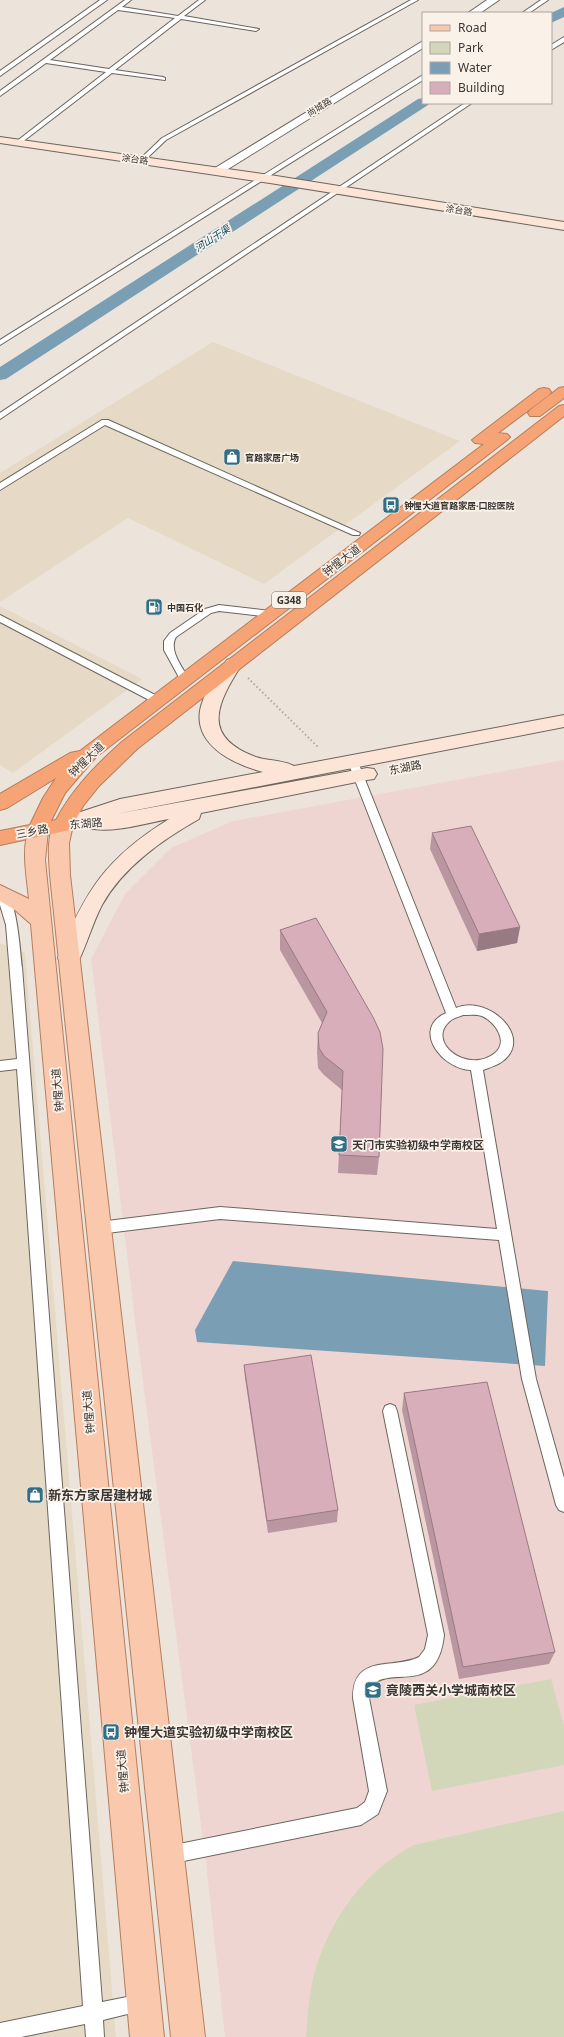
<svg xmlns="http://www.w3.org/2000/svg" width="564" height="2037" viewBox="0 0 564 2037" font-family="'Noto Sans','Noto Sans SC',sans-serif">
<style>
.commercial{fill:#e6dac6}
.education{fill:#efd5d1}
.green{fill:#d1d7b8}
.water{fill:#7a9fb4}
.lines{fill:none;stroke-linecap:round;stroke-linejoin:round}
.canal{fill:#7a9fb4;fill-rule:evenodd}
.lane-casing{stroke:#6c655d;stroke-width:2}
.street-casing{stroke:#6c655d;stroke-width:2}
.secondary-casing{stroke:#6c655d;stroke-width:2}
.primary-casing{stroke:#b47e5e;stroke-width:2}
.highway-casing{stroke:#b47e5e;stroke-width:2}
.path{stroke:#b0a9a2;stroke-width:2;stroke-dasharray:1.5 2.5;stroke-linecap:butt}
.lane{fill:#fff;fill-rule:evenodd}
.street{fill:#fff;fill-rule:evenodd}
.secondary{fill:#fce4d6;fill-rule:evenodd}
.primary{fill:#fac8ac;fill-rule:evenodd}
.highway{fill:#f6a475;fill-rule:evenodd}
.wall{fill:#ba96a0}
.shaded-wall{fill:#977a82}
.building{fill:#d8aeba;stroke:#977a82}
.labels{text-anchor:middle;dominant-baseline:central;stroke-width:3.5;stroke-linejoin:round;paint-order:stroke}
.far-street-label{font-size:9px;fill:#3a3633;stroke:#faf1e8}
.far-poi-label{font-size:9px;font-weight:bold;fill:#3a3633;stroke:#faf1e8;text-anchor:start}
.far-water-label{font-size:10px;font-style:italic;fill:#08516f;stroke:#faf1e8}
.shield{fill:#faf1e8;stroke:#746e69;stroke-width:1}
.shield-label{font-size:10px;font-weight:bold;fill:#3a3633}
.street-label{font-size:11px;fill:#3a3633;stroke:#faf1e8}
.poi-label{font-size:11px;font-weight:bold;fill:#3a3633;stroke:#faf1e8;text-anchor:start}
.near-poi-label{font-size:13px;font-weight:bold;fill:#3a3633;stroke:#faf1e8;text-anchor:start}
</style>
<rect width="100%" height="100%" fill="#ece4db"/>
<g class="commercial">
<polygon points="213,342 460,441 264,584 128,518 0,602 0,473"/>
<polygon points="0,606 142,679 13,773 0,765"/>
<polygon points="0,943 25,953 116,2037 0,2037"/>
</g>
<polygon class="education" points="564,760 564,2037 225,2037 206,1863 136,1329 91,959 125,894 171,848 233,821"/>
<g class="green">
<polygon points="551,1679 564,1726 564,1765 432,1791 414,1705"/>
<path d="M564 1811V2037H306C308 2015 309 1992 315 1971 331 1918 364 1871 414 1845Z"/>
</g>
<polygon class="water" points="233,1261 548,1291 545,1366 197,1342 195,1330"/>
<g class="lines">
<g class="canal">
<polygon points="564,7 564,17 551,23 551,13"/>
<polygon points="423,98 423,103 429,103 428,105 6,379 0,380 0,367 418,99"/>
</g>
<defs>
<g id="lane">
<polygon points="100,0 107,0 0,76 0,71"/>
<path d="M125 0H131L122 7 178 16 199 0H205L184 16 259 29 256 31 181 19 115 70 163 77 165 78V80L112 73 21 143H17V141L106 72 46 63 0 96V91ZM118 10 175 18 109 69 50 60Z"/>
<polygon points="411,0 418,0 166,140 144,161 139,160 162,138"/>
<polygon points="541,0 548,0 529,13 522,13"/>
<polygon points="564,37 564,42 551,50 551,45"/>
<polygon points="423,75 423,80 0,345 0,340"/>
<polygon points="465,103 472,103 0,419 0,413"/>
<polygon points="102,420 108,420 360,533 359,535 353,535 105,425 0,490 0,483"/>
<path d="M219 605 270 611 275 614 270 617 219 611 211 613 176 637C168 650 183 668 189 679L187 681H181L164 650V641L170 633 205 609Z"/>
<polygon points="0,615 161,698 162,700 161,702 153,702 0,622"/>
<path d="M353 759 358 762 456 1008C488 994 537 1039 500 1063 495 1066 488 1068 483 1070L536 1379 564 1478V1512L559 1510 556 1505 522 1379 499 1240 220 1219 99 1234 94 1232 92 1228 94 1224 99 1222 220 1207 497 1229 471 1070C442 1069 411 1029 446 1013L348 762ZM463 1015C469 1015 476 1014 482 1016 495 1022 509 1041 495 1053 468 1075 425 1042 450 1021 453 1018 459 1017 463 1015Z"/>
<path d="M2 889C17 893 20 952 22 967L102 2002 142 1994 148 1997 151 2003 148 2009 103 2020 104 2037H86L85 2024 21 2037H0V2023L83 2006 17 1069 0 1071V1061L17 1059 6 925 0 905V890Z"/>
<path d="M390 1404 395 1406 397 1411 444 1635C437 1700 388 1662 370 1688L369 1698 387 1791 378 1814 361 1825 169 1864 163 1861 160 1855 163 1849 169 1846 357 1808 365 1802 369 1791 353 1698C353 1653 393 1670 419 1657L425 1649 428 1635 383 1411 385 1406Z"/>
</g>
<g id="street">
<polygon points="487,0 499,0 480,13 468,13"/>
<polygon points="423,41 423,48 220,174 212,174 210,171"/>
</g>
<g id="secondary">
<polygon points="0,137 270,175 564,222 564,230 270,183 0,143"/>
<path d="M233 658 239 660 242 664C218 702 199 736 256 757 268 761 283 760 294 766L564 715V727L116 814 367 768 374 769 377 774 374 779 367 780 201 813 199 819C162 840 123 867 102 905 92 924 87 945 77 964L69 966 61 964 58 958C85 891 106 858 169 819 146 823 111 834 89 828L87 824 63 832 56 830 53 825 56 820 120 799 263 772C233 764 191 744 201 706 206 689 217 674 227 660Z"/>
</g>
<g id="primary">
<path d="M63 818 70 820 73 825 69 843 70 875 205 2037H171L50 875C49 857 46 836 56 820Z"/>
<path d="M38 824 45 826 48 831 45 860 164 2037H130L31 924 15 910 0 901V885L29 899C27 878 20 844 31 826Z"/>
</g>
<g id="highway">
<polygon points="564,387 564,398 540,416 530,416 528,413 530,410 559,388"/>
<path d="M544 388 549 389 551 392 549 395 498 433 507 434 510 437 507 440 96 757 65 793 51 821 56 820C73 788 97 764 123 741L559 406 564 405V416L137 749 99 786 83 806 70 830 0 845V831L30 825 43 798 56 778 7 808 0 810V794L70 753 80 751 484 444 475 443 472 440 539 389Z"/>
</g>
</defs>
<use href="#lane" class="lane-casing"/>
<use href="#street" class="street-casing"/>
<use href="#secondary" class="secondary-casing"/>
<use href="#primary" class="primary-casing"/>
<use href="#highway" class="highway-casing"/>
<polyline class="path" points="248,678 319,748"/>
<use href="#lane" class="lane"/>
<use href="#street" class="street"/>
<use href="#secondary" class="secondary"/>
<use href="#primary" class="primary"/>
<use href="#highway" class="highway"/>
</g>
<g class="wall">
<polygon points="432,833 520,927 517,943 477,951 430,849"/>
<polygon points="316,918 379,1157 377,1175 338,1173 342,1090 324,1075 318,1068 317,1052 318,1033 322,1023 280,950 280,930"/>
<polygon points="244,1365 338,1510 337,1522 268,1533 245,1378"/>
<polygon points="404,1393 555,1652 549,1664 459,1679 402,1410"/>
</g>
<polygon class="shaded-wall" points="520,927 517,943 477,951 479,934"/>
<g class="building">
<polygon points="471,826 520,927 479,934 432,833"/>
<polygon points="316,918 373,1017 380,1032 383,1049 379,1157 339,1155 343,1071 324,1056 319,1048 318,1033 327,1012 280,930"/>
<polygon points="311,1355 338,1510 267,1521 244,1365"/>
<polygon points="487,1382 555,1652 463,1667 404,1393"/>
</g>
<defs>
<symbol id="shop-square" viewBox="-11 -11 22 22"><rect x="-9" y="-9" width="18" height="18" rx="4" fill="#326f86" stroke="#faf1e8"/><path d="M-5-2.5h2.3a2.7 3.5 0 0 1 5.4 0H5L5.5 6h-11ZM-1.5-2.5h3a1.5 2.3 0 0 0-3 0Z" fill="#fff"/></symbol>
<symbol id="bus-square" viewBox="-11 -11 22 22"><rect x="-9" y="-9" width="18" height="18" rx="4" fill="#326f86" stroke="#faf1e8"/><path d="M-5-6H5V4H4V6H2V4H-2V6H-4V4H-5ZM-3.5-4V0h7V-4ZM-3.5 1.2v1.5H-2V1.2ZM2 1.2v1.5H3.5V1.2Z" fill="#fff"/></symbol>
<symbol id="fuel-square" viewBox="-11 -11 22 22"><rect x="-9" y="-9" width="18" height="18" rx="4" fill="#326f86" stroke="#faf1e8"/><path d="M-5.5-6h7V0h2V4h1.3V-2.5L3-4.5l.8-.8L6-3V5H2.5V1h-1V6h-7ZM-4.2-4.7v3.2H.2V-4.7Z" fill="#fff"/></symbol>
<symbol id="school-square" viewBox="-11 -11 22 22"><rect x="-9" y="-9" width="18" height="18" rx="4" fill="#326f86" stroke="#faf1e8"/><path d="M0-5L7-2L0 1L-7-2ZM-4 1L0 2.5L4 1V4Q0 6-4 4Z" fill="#fff"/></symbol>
</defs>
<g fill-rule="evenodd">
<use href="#shop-square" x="222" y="447" width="20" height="20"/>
<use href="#bus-square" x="381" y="495" width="20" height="20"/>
<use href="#fuel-square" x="144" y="597" width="20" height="20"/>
<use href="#school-square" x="329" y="1134" width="20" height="20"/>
<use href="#shop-square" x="25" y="1485" width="20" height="20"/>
<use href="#school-square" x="363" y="1680" width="20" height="20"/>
<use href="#bus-square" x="101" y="1722" width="20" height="20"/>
</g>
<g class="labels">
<g class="far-street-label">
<text transform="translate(319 107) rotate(-32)">尚城路</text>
<text transform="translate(135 159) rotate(8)">涂台路</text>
<text transform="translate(459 210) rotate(9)">涂台路</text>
</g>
<g class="far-poi-label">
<text x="245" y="457">官路家居广场</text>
<text x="404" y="505">钟惺大道官路家居·口腔医院</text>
<text x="167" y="607">中国石化</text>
</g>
<g class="far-water-label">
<text transform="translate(212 238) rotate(-33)">河山干渠</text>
</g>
<rect class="shield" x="272" y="592" width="34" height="16" rx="3"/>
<g class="shield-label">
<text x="289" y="600">G348</text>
</g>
<g class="street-label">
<text transform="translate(341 560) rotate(-37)">钟惺大道</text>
<text transform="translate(86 759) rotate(-44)">钟惺大道</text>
<text transform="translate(405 767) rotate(-11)">东湖路</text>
<text transform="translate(86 823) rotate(-4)">东湖路</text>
<text transform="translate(32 831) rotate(-11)">三乡路</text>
<text transform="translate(57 1090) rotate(-95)">钟惺大道</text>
<text transform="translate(88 1412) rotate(-95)">钟惺大道</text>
<text transform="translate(122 1771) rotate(-95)">钟惺大道</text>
</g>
<g class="poi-label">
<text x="352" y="1144">天门市实验初级中学南校区</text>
</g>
<g class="near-poi-label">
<text x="48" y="1495">新东方家居建材城</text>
<text x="386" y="1690">竟陵西关小学城南校区</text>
<text x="124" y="1732">钟惺大道实验初级中学南校区</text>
</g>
</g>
<rect x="422" y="12" width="130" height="92" fill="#faf1e8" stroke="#ada6a0"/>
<rect x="430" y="25" width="20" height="6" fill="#fac8ac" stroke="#ada6a0"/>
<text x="458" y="32" font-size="12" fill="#3a3633">Road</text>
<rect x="430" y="42" width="20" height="12" fill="#d1d7b8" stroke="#ada6a0"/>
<text x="458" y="52" font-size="12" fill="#3a3633">Park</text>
<rect x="430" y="62" width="20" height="12" fill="#7a9fb4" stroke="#ada6a0"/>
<text x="458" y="72" font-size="12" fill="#3a3633">Water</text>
<rect x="430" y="82" width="20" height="12" fill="#d8aeba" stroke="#ada6a0"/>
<text x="458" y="92" font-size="12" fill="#3a3633">Building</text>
</svg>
